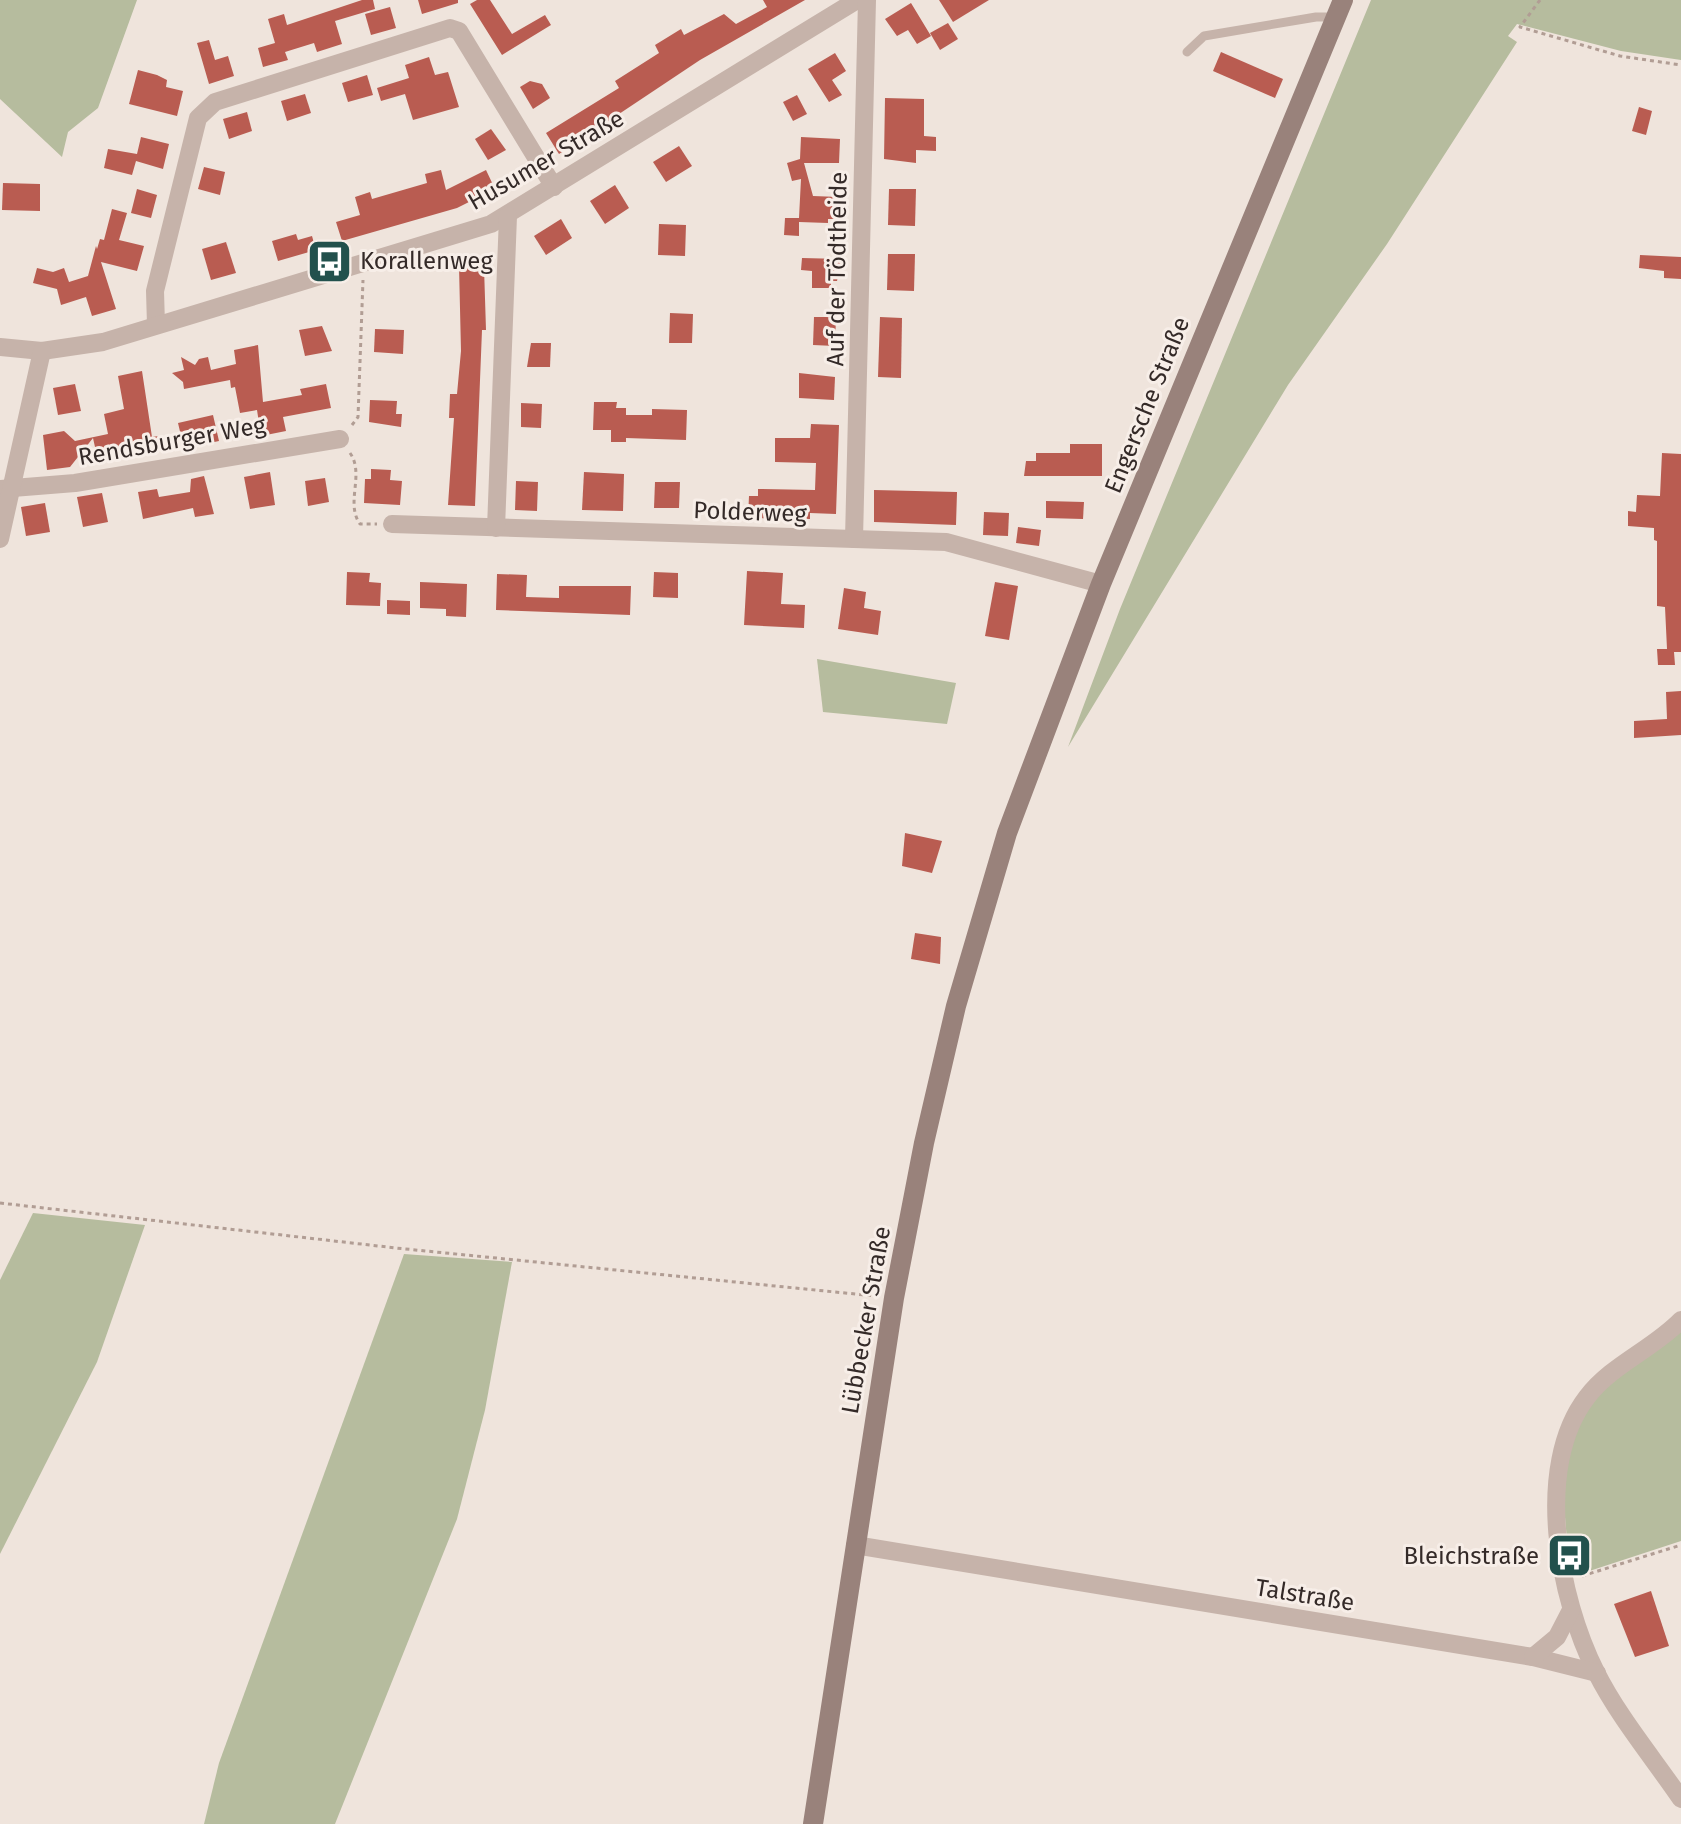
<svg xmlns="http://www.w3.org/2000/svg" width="1681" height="1824" viewBox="0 0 1681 1824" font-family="'Fira Sans',sans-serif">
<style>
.green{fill:#b6bc9e}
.building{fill:#b95c51}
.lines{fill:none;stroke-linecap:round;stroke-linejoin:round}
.path{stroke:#b19d94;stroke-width:3;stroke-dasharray:4 4;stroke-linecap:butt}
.lane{stroke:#c6b3aa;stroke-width:9}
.street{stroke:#c6b3aa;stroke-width:18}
.secondary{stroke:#99827b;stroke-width:20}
.labels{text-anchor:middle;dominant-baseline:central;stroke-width:6;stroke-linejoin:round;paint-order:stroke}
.street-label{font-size:24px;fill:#342a28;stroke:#f7eee8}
.poi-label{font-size:24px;fill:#342a28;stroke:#f7eee8;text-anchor:start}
</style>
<rect width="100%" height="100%" fill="#efe4dc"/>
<g class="green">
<polygon points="0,0 137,0 98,108 68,132 62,157 0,99"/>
<polygon points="1371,0 1681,0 1681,60 1621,51 1517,24 1508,36 1517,42 1387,244 1288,385 1068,747 1120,609"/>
<polygon points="817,659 956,683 947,724 823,712"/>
<polygon points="33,1213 145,1225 97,1362 0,1554 0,1280"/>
<polygon points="404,1254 512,1262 485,1410 457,1519 335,1824 204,1824 219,1763"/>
<path d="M1681 1328V1541L1571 1577C1566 1522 1551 1449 1590 1402 1610 1378 1655 1349 1681 1328Z"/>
</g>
<g class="building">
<polygon points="362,0 373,0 375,9 335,21 342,44 317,52 314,43 285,52 288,60 263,67 258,48 275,43 268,19 284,14 287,25"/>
<polygon points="418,0 458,0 458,3 422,14"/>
<polygon points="477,0 490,0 512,34 545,15 551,25 502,55 470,4"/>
<polygon points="763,0 805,0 700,60 559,154 546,133 619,88 615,81 659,53 655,45 681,29 684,35 724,14 736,24 767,7"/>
<polygon points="939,0 989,0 953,22"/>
<polygon points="911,3 931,36 917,44 908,30 897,36 885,19"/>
<polygon points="390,7 396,28 371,35 365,14"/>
<polygon points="948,23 958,39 940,50 930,33"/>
<polygon points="209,40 215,60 228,56 234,76 209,84 197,43"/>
<polygon points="1221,52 1283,79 1275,98 1213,71"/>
<polygon points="835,53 846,71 832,80 842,95 829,102 808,69"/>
<polygon points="429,57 435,75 448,72 459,107 413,120 405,94 381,101 377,88 409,78 405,65"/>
<polygon points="138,70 157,75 167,80 166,87 183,91 177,116 129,104"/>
<polygon points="367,75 373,95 348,102 342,83"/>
<polygon points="530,81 542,84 550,98 533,109 520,87"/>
<polygon points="305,94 311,113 287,121 281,101"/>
<polygon points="797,95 807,114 793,121 783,102"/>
<polygon points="885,98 924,99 924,136 936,137 936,151 916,150 916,163 884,159"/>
<polygon points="1639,107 1652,111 1646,135 1632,131"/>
<polygon points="247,112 252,131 229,139 223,119"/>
<polygon points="491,129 506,150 488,160 475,139"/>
<polygon points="141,137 169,144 163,169 136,161 132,175 104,168 108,149 137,154"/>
<polygon points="801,137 840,139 839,163 804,163 813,196 839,197 838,219 828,219 828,223 799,222 799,236 784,235 785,218 799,218 801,179 792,181 787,163 800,159"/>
<polygon points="679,146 692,166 666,182 653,162"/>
<polygon points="204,167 225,172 220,195 198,189"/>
<polygon points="441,170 446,190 486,170 495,189 457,208 342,241 336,222 360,215 355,197 370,192 372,199 427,183 425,174"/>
<polygon points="3,183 40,184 40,211 2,210"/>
<polygon points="615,185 629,208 605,224 590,201"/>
<polygon points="137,189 157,195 151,218 131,213"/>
<polygon points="889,189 916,189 915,226 888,225"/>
<polygon points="112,209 127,213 119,240 144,246 137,271 101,262 116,309 92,316 86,297 61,305 57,289 33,283 37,268 53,272 64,268 69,282 88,276 96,246 97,249 100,239 104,240"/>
<polygon points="561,219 572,238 546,255 534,236"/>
<polygon points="659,224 686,225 685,256 658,255"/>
<polygon points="296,234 298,240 312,236 316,250 278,261 272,241"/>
<polygon points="226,242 236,273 211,280 202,249"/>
<polygon points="888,254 915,254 914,291 887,290"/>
<polygon points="1640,255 1681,257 1681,279 1664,278 1664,271 1639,268"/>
<polygon points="802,258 842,259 837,281 831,281 831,288 812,288 812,271 801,270"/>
<polygon points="459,266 484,267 486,330 482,330 475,506 448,505 454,418 449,418 450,394 457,394 461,351"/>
<polygon points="670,313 693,314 692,343 669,343"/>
<polygon points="814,317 836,317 835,346 813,345"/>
<polygon points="880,317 902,318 901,378 878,377"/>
<polygon points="322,326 332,351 305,356 299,330"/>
<polygon points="375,329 404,330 403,354 374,352"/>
<polygon points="531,343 551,343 550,367 527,367"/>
<polygon points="258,345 263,402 302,395 300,389 326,384 331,408 283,417 286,431 261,436 257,410 240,413 235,387 231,388 230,380 184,389 183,382 172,373 184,370 181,357 195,365 199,359 208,357 211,370 236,364 234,350"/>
<polygon points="142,371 152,437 159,436 162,448 131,455 129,449 97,456 93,438 70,467 47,470 43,435 64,431 75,441 108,434 104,414 124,409 118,376"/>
<polygon points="799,373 835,377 834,400 799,398"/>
<polygon points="75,384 81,411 58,415 53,388"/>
<polygon points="370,400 397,401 396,414 402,414 401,427 369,422"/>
<polygon points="594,402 617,402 616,408 626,408 626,415 652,415 652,409 687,410 686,440 626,438 626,442 611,442 611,430 593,430"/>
<polygon points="521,403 542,404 541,428 521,427"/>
<polygon points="213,415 219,441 196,446 194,437 182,440 178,423"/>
<polygon points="811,424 839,425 836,514 810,513 810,519 748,518 749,496 758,496 758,489 815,490 816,463 775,462 775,438 810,438"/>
<polygon points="1070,444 1102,444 1102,476 1024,476 1026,461 1036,461 1036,453 1070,453"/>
<polygon points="1662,453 1681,454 1681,652 1674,652 1675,665 1658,665 1657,649 1667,649 1665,607 1657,606 1657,541 1654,540 1654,528 1628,526 1628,511 1636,512 1637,495 1660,496"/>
<polygon points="371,469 391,470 390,480 402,481 400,505 364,503 365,479 371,479"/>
<polygon points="270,472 275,505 250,509 244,477"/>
<polygon points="584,472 624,474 623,511 582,510"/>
<polygon points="204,476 214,514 195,517 193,508 143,519 138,492 157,489 159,497 190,492 191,479"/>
<polygon points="325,478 329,502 308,506 305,481"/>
<polygon points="516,481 538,482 537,511 515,510"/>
<polygon points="655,482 680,482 679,508 654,508"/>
<polygon points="874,490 957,492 956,525 874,522"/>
<polygon points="102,493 108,522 83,527 77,497"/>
<polygon points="1046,501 1084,502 1083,519 1046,518"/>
<polygon points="45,503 50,532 26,536 21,507"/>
<polygon points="984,512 1009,513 1008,536 983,535"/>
<polygon points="1018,527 1041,530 1039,546 1016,543"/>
<polygon points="747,571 783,573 781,604 805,605 804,628 744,625"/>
<polygon points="347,572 370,573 369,582 381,583 380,606 346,605"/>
<polygon points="654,572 678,573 678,598 653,597"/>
<polygon points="497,574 527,575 526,597 559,598 559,586 631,586 630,615 496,610"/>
<polygon points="420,582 467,584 466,617 446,616 446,609 420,608"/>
<polygon points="995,582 1018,586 1009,640 985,636"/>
<polygon points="844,588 866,592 864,608 881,611 878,635 838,629"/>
<polygon points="387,600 410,601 410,615 387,614"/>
<polygon points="1681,691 1681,735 1634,738 1634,721 1667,719 1666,692"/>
<polygon points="905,833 942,841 932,873 902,866"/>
<polygon points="915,933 941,937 940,964 911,959"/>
<polygon points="1651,1591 1669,1646 1635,1657 1614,1604"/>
</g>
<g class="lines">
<g class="path">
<polyline points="1540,0 1520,27 1620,56 1681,65"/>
<polyline points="352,425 358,417 363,280"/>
<path d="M350 453C365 474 345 503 360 524H377"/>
<polyline points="0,1203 396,1248 875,1296"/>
<polyline points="1582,1576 1681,1545"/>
</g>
<polyline class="lane" points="1187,52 1204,36 1316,17 1336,17"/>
<g class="street">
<polyline points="156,325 155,291 198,118 215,102 450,28 459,31 554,187"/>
<polyline points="0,347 42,351 103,342 491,224 857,0"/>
<polyline points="0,489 75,483 340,439"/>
<polyline points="392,524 946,542 1101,584"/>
<polyline points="496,528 508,216"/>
<polyline points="0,539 42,351"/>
<polyline points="854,539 867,0"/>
<path d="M1681 1320C1653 1349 1611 1365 1587 1397 1533 1467 1559 1599 1596 1672 1618 1716 1653 1758 1681 1799"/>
<polyline points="855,1545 1533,1657 1597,1673"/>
<polyline points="1533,1657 1557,1637 1571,1610"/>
</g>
<polyline class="secondary" points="813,1824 894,1298 924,1143 956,1006 1007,833 1101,584 1343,0"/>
</g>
<defs>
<symbol id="bus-square" viewBox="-11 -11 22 22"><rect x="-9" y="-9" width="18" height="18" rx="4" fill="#22514d" stroke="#f7eee8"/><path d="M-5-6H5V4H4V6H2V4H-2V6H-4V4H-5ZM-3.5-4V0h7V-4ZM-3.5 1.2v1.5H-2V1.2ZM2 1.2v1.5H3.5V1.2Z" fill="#fff"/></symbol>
</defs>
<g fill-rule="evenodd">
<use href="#bus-square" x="304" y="236" width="51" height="51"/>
<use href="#bus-square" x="1544" y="1530" width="51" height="51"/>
</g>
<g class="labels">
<g class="street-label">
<text transform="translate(546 160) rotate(-30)">Husumer Straße</text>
<text transform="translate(837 269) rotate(-89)">Auf der Tödtheide</text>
<text transform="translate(1147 405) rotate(-68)">Engersche Straße</text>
<text transform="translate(172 441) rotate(-10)">Rendsburger Weg</text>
<text transform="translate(750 512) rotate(2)">Polderweg</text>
<text transform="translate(866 1320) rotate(-80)">Lübbecker Straße</text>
<text transform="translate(1305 1595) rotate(9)">Talstraße</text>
</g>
<g class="poi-label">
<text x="360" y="261">Korallenweg</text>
<text x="1539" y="1556" text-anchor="end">Bleichstraße</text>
</g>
</g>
</svg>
